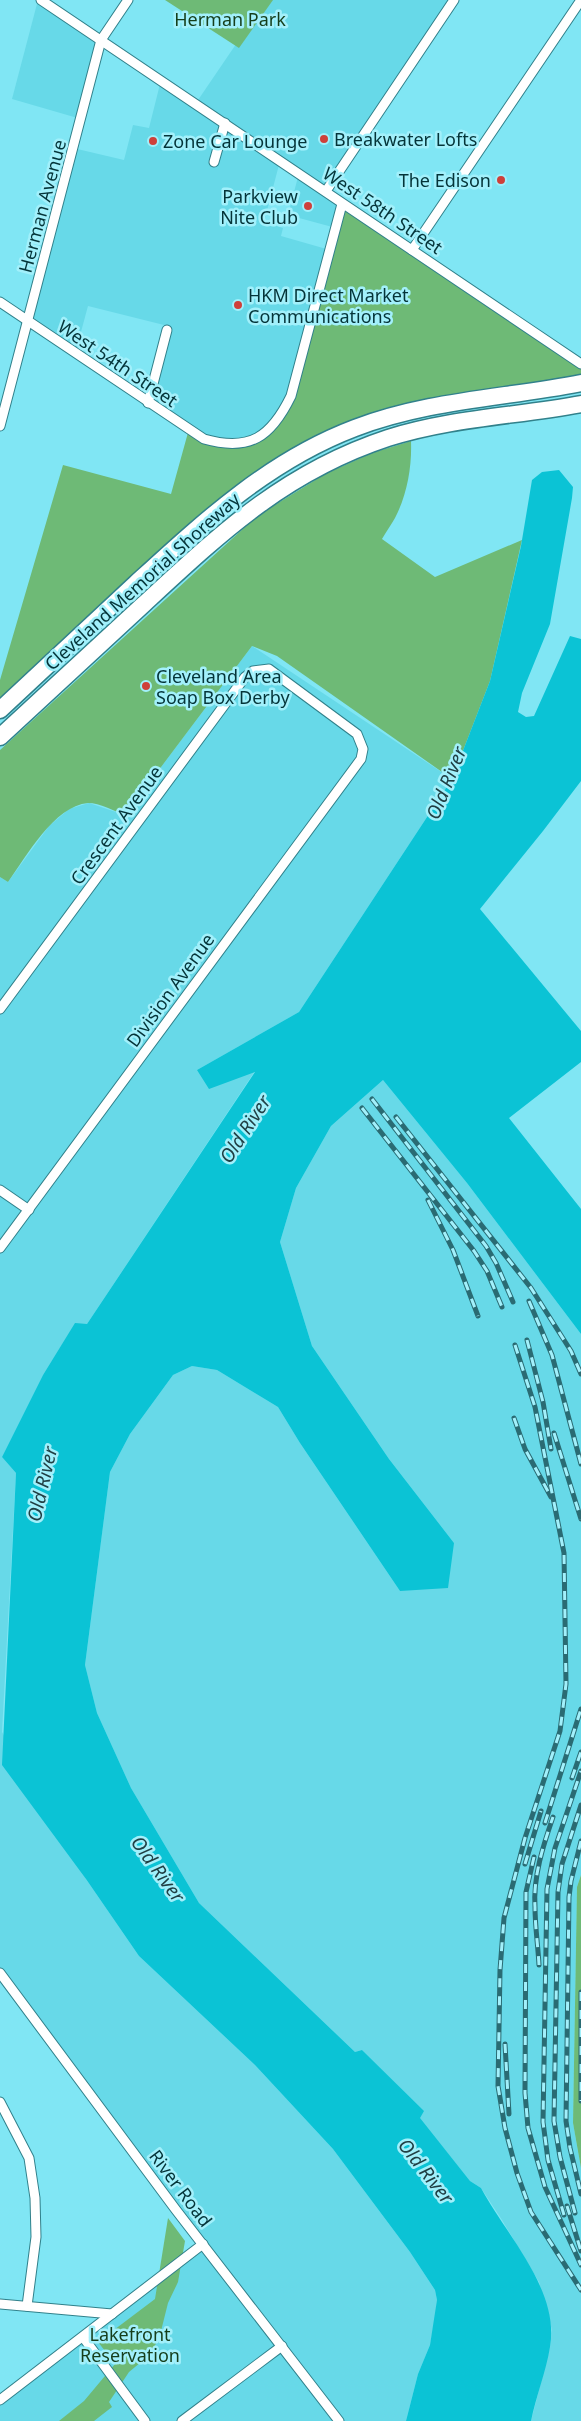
<svg xmlns="http://www.w3.org/2000/svg" width="581" height="2421" viewBox="0 0 581 2421" font-family="'Noto Sans',sans-serif">
<style>
.built{fill:#67d9e8}
.green{fill:#6eba76}
.water{fill:#0bc3d5}
.lines{fill:none;stroke-linecap:round;stroke-linejoin:round}
.street-casing{stroke:#31818b;stroke-width:11}
.highway-casing{stroke:#31818b;stroke-width:19}
.street{stroke:#fff;stroke-width:9}
.highway{stroke:#fff;stroke-width:16}
.rail-casing{stroke:#2a6b73;stroke-width:5}
.rail{stroke:#a2f0fb;stroke-width:3;stroke-dasharray:9;stroke-linecap:butt}
.poi-dot{fill:#ce403a;stroke:#a2f0fb;stroke-width:2}
.labels{text-anchor:middle;dominant-baseline:central;stroke-width:5;stroke-linejoin:round;paint-order:stroke}
.park-label{font-size:18px;fill:#153e1b;stroke:#a2f0fb}
.poi-label{font-size:18px;fill:#043439;stroke:#a2f0fb;text-anchor:start}
.street-label{font-size:18px;fill:#043439;stroke:#a2f0fb}
.water-label{font-size:19px;font-style:italic;fill:#203f44;stroke:#a2f0fb}
</style>
<rect width="100%" height="100%" fill="#80e6f4"/>
<g class="built">
<polygon points="38,0 101,40 81,119 12,99"/>
<polygon points="266,0 454,0 326,191 342,204 336,228 288,215 299,173 280,161 264,222 283,228 281,236 330,250 291,396 262,435 221,444 148,403 168,326 88,306 75,354 28,322 73,148 124,160 133,125 149,128 161,80 196,103"/>
<polygon points="252,646 452,779 299,1012 197,1070 255,1071 87,1324 75,1324 43,1375 2,1457 16,1473 2,1732 86,1879 139,1956 255,2065 333,2149 410,2252 435,2290 437,2300 436,2313 430,2345 418,2374 406,2421 0,2421 0,2400 203,2244 0,1973 0,877 8,882 49,826 69,809 89,803 125,815"/>
<polygon points="383,1080 467,1183 581,1334 581,1875 577,1887 573,2123 581,2168 581,2421 531,2421 550,2347 552,2330 539,2282 502,2220 481,2188 470,2181 419,2118 423,2111 362,2050 355,2052 199,1903 131,1788 97,1713 85,1665 110,1472 130,1434 173,1375 192,1366 217,1370 278,1407 300,1443 400,1591 454,1543 389,1459 312,1346 280,1242 296,1188 331,1126"/>
</g>
<g class="green">
<polygon points="165,0 273,0 239,48"/>
<polygon points="342,204 581,364 581,383 405,412 260,477 0,710 0,680 63,465 171,494 189,429 204,439 240,444 281,417"/>
<path d="M411 441C412 467 407 495 395 518 391 525 386 532 382 539L435 577 522 540 490 681 452 779 277 656 252 646 125 815C114 811 100 803 88 803 54 806 26 857 8 882L0 877V750L257 516 325 474 372 453Z"/>
<polygon points="581,1875 581,2168 573,2123 577,1887"/>
<polygon points="168,2218 185,2241 178,2282 168,2303 161,2331 152,2353 129,2372 109,2402 112,2407 94,2421 59,2421 84,2401 115,2364 98,2342 155,2299"/>
</g>
<path class="water" d="M559 470 573 487 572 498 550 624 522 693 518 712 526 717 534 716 570 636 581 639V781L543 831 480 909 581 1031V1062L509 1118 581 1209V1334L467 1183 383 1080 331 1126 296 1188 280 1242 312 1346 389 1459 454 1543 448 1588 400 1591 300 1443 278 1407 217 1370 192 1366 173 1375 130 1434 110 1472 85 1665 97 1713 131 1788 199 1903 355 2052 362 2050 424 2111 420 2118 470 2181 481 2188C506 2235 560 2290 550 2347 546 2372 536 2396 531 2421H406L418 2374 430 2345 437 2300 435 2290 410 2252 333 2149 255 2065 139 1956 86 1879 2 1765 16 1473 2 1457 43 1375 75 1323 87 1324 255 1072 209 1089 197 1070 299 1012 452 779 490 681 521 546 532 480 542 472Z"/>
<g class="lines">
<defs>
<g id="street">
<polyline points="41,0 581,364"/>
<polyline points="214,162 225,123"/>
<polyline points="326,191 454,0"/>
<polyline points="412,250 581,0"/>
<path d="M0 302 204 439C250 452 271 437 291 396L342 204"/>
<polyline points="148,403 167,330"/>
<polyline points="0,426 101,40 128,0"/>
<polyline points="0,1009 245,677 253,671 269,669 357,734 363,749 361,759 0,1248"/>
<polyline points="0,1190 29,1210"/>
<polyline points="0,1973 176,2210 339,2421"/>
<polyline points="0,2102 29,2158 35,2198 36,2237 27,2306"/>
<polyline points="0,2304 112,2314"/>
<polyline points="83,2337 145,2421"/>
<polyline points="0,2400 203,2244"/>
<polyline points="182,2421 282,2346"/>
</g>
<g id="highway">
<path d="M0 710C45 668 90 626 135 584 203 522 268 461 355 428 428 400 505 398 581 383"/>
<path d="M0 737C48 693 96 648 144 604 222 532 285 472 388 438 451 418 517 416 581 404"/>
</g>
</defs>
<use href="#street" class="street-casing"/>
<use href="#highway" class="highway-casing"/>
<use href="#street" class="street"/>
<use href="#highway" class="highway"/>
<defs>
<g id="rail">
<polyline points="372,1099 486,1246 496,1263 513,1302"/>
<polyline points="362,1108 474,1251 487,1271 502,1307"/>
<polyline points="396,1117 531,1288 571,1351 581,1374"/>
<polyline points="428,1200 453,1250 478,1316"/>
<polyline points="529,1301 552,1355 581,1464"/>
<polyline points="527,1340 543,1402 551,1449"/>
<polyline points="515,1345 535,1407 564,1553 566,1684 560,1731 525,1838 504,1918 500,1970 498,2086 505,2128 517,2173 531,2212 581,2290"/>
<polyline points="514,1418 525,1449 551,1497"/>
<polyline points="554,1433 581,1519"/>
<polyline points="572,1778 581,1752"/>
<polyline points="545,1823 581,1709"/>
<polyline points="581,1841 571,1881 569,1897 566,2121 570,2148 581,2194"/>
<polyline points="534,1857 526,1892 525,2093 528,2128 545,2187 581,2265"/>
<polyline points="525,1864 541,1811"/>
<path d="M539 1965C538 1946 535 1926 535 1907 533 1877 543 1846 553 1817"/>
<polyline points="581,1992 581,2101"/>
<polyline points="505,2044 509,2114"/>
<polyline points="567,2206 581,2251"/>
<polyline points="575,2213 560,2157 554,2121 558,1892 562,1864 581,1805"/>
<polyline points="564,2215 548,2160 543,2122 547,1889 555,1848 581,1771"/>
</g>
</defs>
<use href="#rail" class="rail-casing"/>
<use href="#rail" class="rail"/>
</g>
<g class="poi-dot">
<circle cx="324" cy="139" r="5"/>
<circle cx="153" cy="141" r="5"/>
<circle cx="501" cy="180" r="5"/>
<circle cx="308" cy="206" r="5"/>
<circle cx="238" cy="305" r="5"/>
<circle cx="146" cy="686" r="5"/>
</g>
<g class="labels">
<g class="park-label">
<text x="230" y="19">Herman Park</text>
<text x="130" y="2334">Lakefront<tspan x="130" dy="21">Reservation</tspan></text>
</g>
<g class="poi-label">
<text x="334" y="139">Breakwater Lofts</text>
<text x="163" y="141">Zone Car Lounge</text>
<text x="491" y="180" text-anchor="end">The Edison</text>
<text x="298" y="196" text-anchor="end">Parkview<tspan x="298" dy="21">Nite Club</tspan></text>
<text x="248" y="295">HKM Direct Market<tspan x="248" dy="21">Communications</tspan></text>
<text x="156" y="676">Cleveland Area<tspan x="156" dy="21">Soap Box Derby</tspan></text>
</g>
<g class="street-label">
<text transform="translate(42 206) rotate(-75)">Herman Avenue</text>
<text transform="translate(383 210) rotate(34)">West 58th Street</text>
<text transform="translate(118 363) rotate(34)">West 54th Street</text>
<text transform="translate(142 581) rotate(-42)">Cleveland Memorial Shoreway</text>
<text transform="translate(116 825) rotate(-54)">Crescent Avenue</text>
<text transform="translate(170 990) rotate(-54)">Division Avenue</text>
<text transform="translate(181 2188) rotate(53)">River Road</text>
</g>
<g class="water-label">
<text transform="translate(446 783) rotate(-68)">Old River</text>
<text transform="translate(245 1129) rotate(-57)">Old River</text>
<text transform="translate(42 1484) rotate(-77)">Old River</text>
<text transform="translate(158 1869) rotate(54)">Old River</text>
<text transform="translate(426 2171) rotate(52)">Old River</text>
</g>
</g>
</svg>
